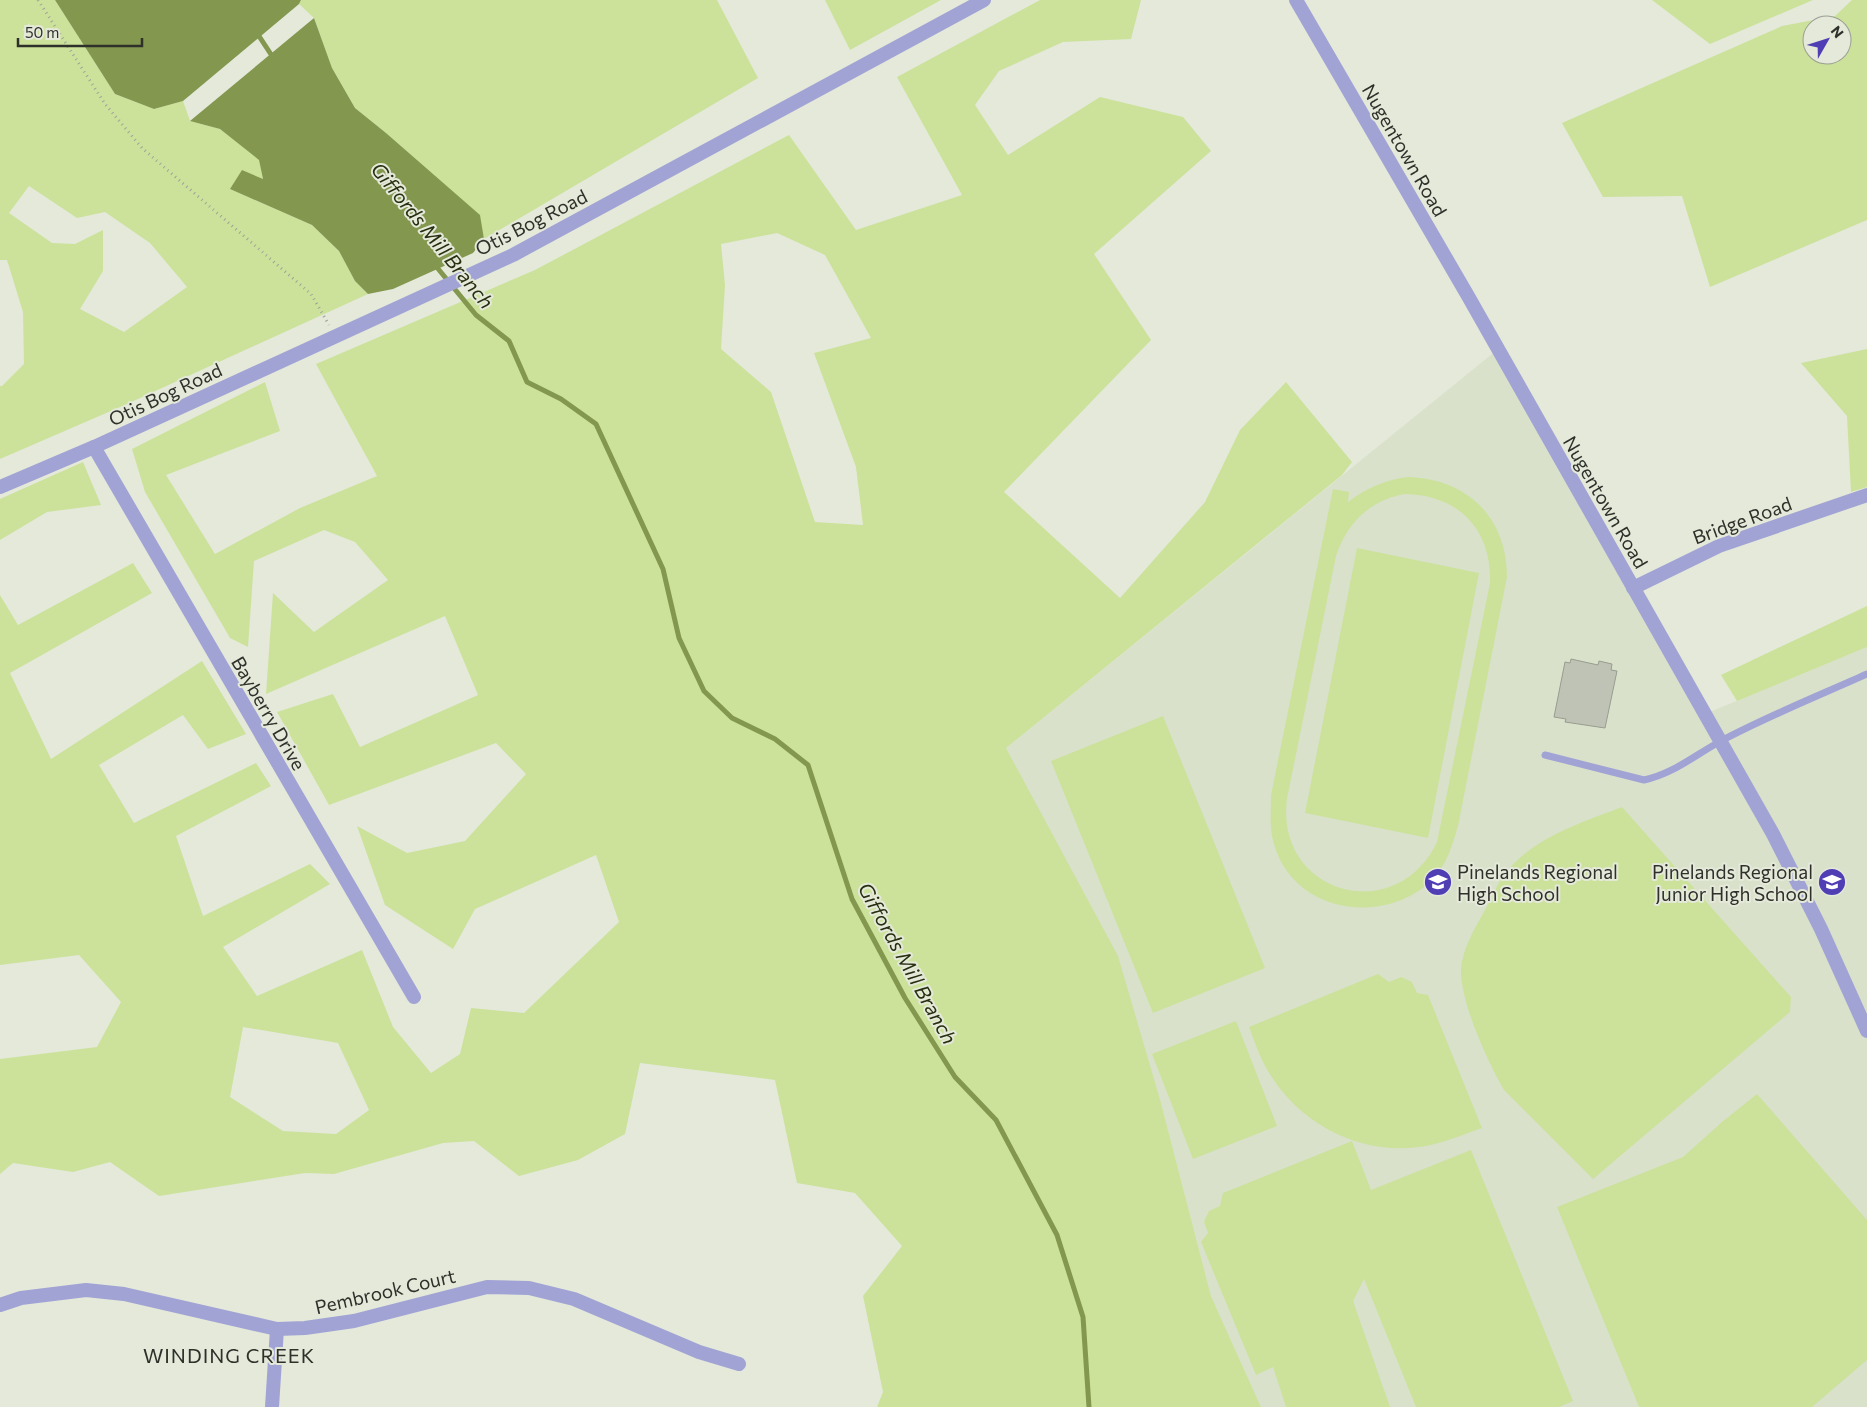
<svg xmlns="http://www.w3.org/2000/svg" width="1867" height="1407" viewBox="0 0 1867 1407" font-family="Commissioner,sans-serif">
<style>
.built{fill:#d9e1cb}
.green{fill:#cce29b;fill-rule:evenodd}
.water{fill:#83974f}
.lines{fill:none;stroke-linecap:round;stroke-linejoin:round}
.stream{stroke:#83974f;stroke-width:5}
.building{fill:#bec3b5;stroke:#989d8f}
.path{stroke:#9fa397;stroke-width:3;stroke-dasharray:1 4;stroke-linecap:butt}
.service{stroke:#a2a3d5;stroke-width:7}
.minor{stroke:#a2a3d5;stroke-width:14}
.tertiary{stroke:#a2a3d5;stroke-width:14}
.labels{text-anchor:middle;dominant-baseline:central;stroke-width:4;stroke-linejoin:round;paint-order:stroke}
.street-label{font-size:19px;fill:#2e302a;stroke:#e4e9da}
.poi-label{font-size:19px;fill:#2e302a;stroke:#e4e9da;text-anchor:start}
.water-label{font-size:20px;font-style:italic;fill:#272f10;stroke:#e4e9da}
.neighbourhood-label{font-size:20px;letter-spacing:1px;fill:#2e302a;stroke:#e4e9da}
</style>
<rect width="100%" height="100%" fill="#e4e9da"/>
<polygon class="built" points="1497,350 1705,714 1867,647 1867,1407 1261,1407 1211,1296 1161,1103 1006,748"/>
<g class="green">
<path d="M0 0H55L115 94 154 109 183 101 190 121 220 129 259 159 263 179 230 189 312 225 339 251 355 281 368 294 127 404 0 459V386H2L24 364 23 312 7 260H0ZM29 186 77 218 105 212 150 243 187 287 124 332 80 309 103 271V230L75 244 52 243 9 213Z"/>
<polygon points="301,0 717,0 758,78 484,239 479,215 386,133 355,108 332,68 314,18 299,4"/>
<polygon points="825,0 941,0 850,50"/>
<path d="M1040 0H1141L1131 39 1063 42 999 71 975 105 1008 155 1100 97 1183 117 1211 151 1094 254 1151 340 1004 492 1120 598 1205 502 1240 430 1286 382 1352 462 1342 475 1006 748 1118 956 1161 1103 1211 1296 1261 1407H877L883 1392 863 1296 902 1246 855 1193 797 1183 775 1080 640 1063 625 1134 578 1160 519 1176 474 1141 443 1143 334 1174 305 1173 159 1196 110 1162 73 1172 13 1163 0 1174V1059L97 1047 121 1002 79 955 0 965V595L18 625 133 563 152 593 10 673 51 759 202 661 246 734 208 749 183 715 99 765 134 823 256 763 271 786 176 836 203 916 310 864 330 884 223 947 257 996 362 950 393 1027 431 1073 460 1054 471 1008 524 1013 619 922 596 855 475 909 453 949 385 905 357 826 407 853 465 841 526 774 496 743 329 805 277 712 333 694 360 747 478 695 445 616 266 694 273 593 314 632 388 580 355 542 324 530 254 561 248 647 230 638 145 492 132 449 265 382 280 431 166 475 215 554 300 508 377 476 316 364 535 270 789 135 856 230 962 195 897 77ZM777 233 825 255 871 338 814 353 856 467 863 525 815 522 771 392 721 349 725 285 721 244ZM243 1027 338 1043 369 1110 336 1134 283 1131 230 1097Z"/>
<polygon points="1652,0 1813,0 1710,44"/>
<path d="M1852 0H1867V220L1710 287 1682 196 1603 197 1562 123 1782 26 1835 16ZM1812 25H1842V55H1812Z"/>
<polygon points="1867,349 1867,487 1851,492 1847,416 1801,363"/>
<polygon points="83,462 101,505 47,512 0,540 0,499"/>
<path d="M1408 477C1467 479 1507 517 1507 577L1458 826C1452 846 1447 865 1432 880 1384 927 1293 913 1274 844 1269 828 1271 812 1271 795L1333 489 1349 492 1348 502C1367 488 1384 480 1408 477ZM1405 494C1458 495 1492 529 1490 583L1437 842C1396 928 1275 894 1287 799L1336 556C1347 523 1370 500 1405 494Z"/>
<polygon points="1357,548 1479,573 1428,838 1305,813"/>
<polygon points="1867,606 1867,647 1737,701 1721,675"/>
<polygon points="1163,716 1265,968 1153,1013 1051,761"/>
<path d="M1622 807 1791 997 1790 1012 1593 1179 1504 1090C1488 1063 1460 1001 1461 970 1462 949 1475 928 1485 910 1492 897 1498 882 1507 871 1535 837 1583 822 1622 807Z"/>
<path d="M1378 974 1389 982 1401 977 1412 982 1417 993 1428 995 1482 1128C1467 1133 1451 1140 1435 1144 1372 1160 1305 1130 1271 1076 1261 1061 1255 1043 1249 1027Z"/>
<polygon points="1236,1021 1277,1126 1193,1159 1152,1054"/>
<polygon points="1757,1094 1867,1220 1867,1360 1812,1407 1639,1407 1557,1207 1683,1157 1722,1122"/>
<polygon points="1352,1141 1371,1190 1471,1150 1573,1401 1559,1407 1416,1407 1364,1279 1353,1301 1390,1407 1286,1407 1273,1367 1256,1375 1201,1242 1208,1233 1204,1222 1209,1211 1220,1206 1223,1193"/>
</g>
<g class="water">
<polygon points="55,0 301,0 299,4 183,101 154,109 115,94"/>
<polygon points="314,18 332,68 355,108 386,133 480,215 484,239 473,253 393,289 368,294 355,281 339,251 312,225 230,189 242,170 263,179 259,160 220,129 190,121"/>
</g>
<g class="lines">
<g class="stream">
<polyline points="257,33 274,59"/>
<polyline points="435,265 476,315 509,341 527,382 561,399 596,424 663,569 679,638 704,691 732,718 775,739 808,765 852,899 905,998 955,1077 996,1120 1057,1235 1083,1317 1089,1407"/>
</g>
</g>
<polygon class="building" points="1571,659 1598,665 1599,661 1612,664 1611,670 1617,671 1605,728 1565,722 1566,719 1554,717 1565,662 1570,663"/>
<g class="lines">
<polyline class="path" points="38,0 105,104 142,148 311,294 329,325"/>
<path class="service" d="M1545 755 1644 780C1673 774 1695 755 1721 741 1768 716 1818 696 1867 674"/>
<g class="minor">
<polyline points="94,447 414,997"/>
<polyline points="0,487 94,447 513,255 984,0"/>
<polyline points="1633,588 1719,546 1867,495"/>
<polyline points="0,1305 21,1298 86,1290 124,1294 277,1329 305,1328 354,1321 487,1287 529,1288 574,1299 699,1352 739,1364"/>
<polyline points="272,1407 277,1329"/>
</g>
<polyline class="tertiary" points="1296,0 1468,296 1773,834 1821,929 1867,1031"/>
</g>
<defs>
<symbol id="school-disc" viewBox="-11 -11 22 22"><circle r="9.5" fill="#503eb5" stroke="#e4e9da"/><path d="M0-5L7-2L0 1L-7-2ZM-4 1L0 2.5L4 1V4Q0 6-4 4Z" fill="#fff"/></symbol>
</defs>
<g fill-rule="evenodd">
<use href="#school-disc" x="1422" y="866" width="32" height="32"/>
<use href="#school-disc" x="1816" y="866" width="32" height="32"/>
</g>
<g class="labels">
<g class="street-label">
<text transform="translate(1405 150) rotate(60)">Nugentown Road</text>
<text transform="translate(531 222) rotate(-27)">Otis Bog Road</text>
<text transform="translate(165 394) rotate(-25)">Otis Bog Road</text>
<text transform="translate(1606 502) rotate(60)">Nugentown Road</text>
<text transform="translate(1742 520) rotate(-20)">Bridge Road</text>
<text transform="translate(269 713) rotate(60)">Bayberry Drive</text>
<text transform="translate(385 1291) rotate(-13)">Pembrook Court</text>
</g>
<g class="poi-label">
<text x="1457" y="871">Pinelands Regional<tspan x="1457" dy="22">High School</tspan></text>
<text x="1813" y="871" text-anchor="end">Pinelands Regional<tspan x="1813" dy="22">Junior High School</tspan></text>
</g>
<g class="water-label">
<text transform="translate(433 235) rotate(51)">Giffords Mill Branch</text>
<text transform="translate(908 963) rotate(61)">Giffords Mill Branch</text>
</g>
<g class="neighbourhood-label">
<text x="229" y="1355">WINDING CREEK</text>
</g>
</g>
<g transform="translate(1827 40) rotate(51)"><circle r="24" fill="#e4e9da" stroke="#9b9f94"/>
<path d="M0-4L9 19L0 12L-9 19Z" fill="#503eb5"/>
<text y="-8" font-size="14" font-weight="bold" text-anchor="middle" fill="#2e302a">N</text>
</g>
<path d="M18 38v8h124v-8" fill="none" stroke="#2e302a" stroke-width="2.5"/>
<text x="25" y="38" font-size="15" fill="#2e302a" stroke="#e4e9da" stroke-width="4" paint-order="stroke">50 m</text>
</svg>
